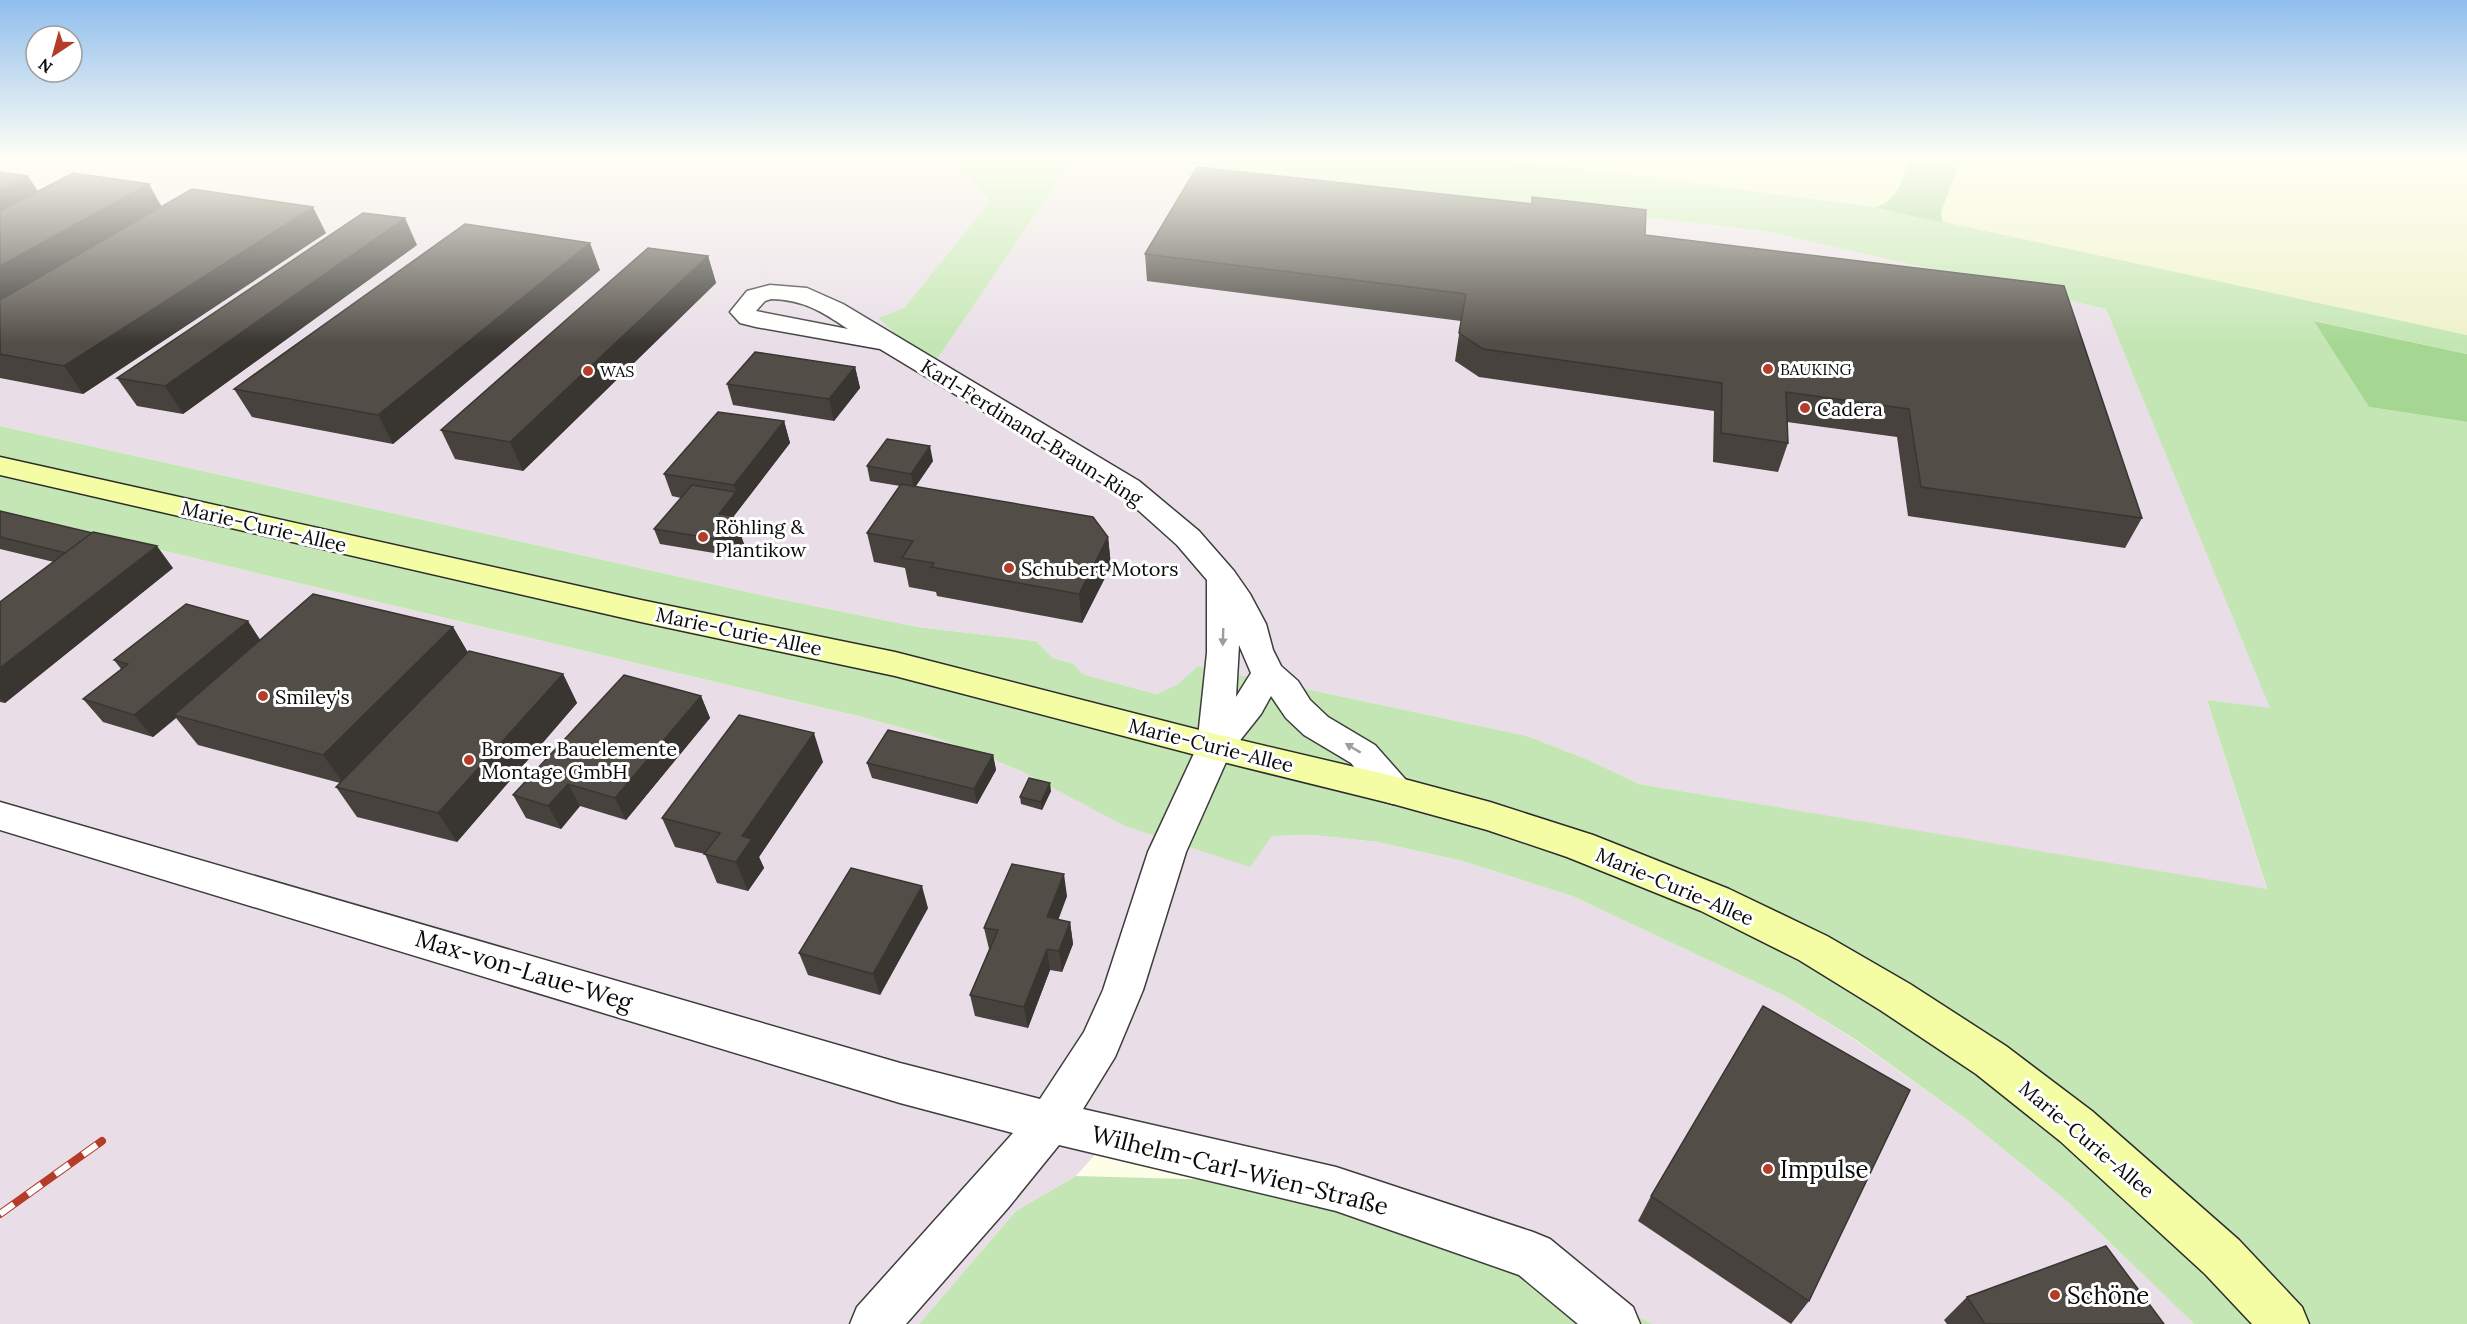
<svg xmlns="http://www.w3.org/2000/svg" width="2467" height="1324" viewBox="0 0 2467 1324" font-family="Lora,serif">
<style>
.industrial{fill:#e9dee8}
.farmland{fill:#eef2c9}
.green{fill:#c4e6b4}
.forest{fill:#a5d793}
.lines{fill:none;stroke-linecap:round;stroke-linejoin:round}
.street-casing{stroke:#3d3d3d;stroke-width:3}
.secondary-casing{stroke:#2c2c2c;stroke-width:3}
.street{fill:#fff;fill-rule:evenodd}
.secondary{fill:#f5fda4;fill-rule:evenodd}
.rail-casing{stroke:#b43c28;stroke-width:8}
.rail{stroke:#fff;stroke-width:6;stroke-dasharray:17;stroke-linecap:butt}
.wall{fill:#47423d}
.shaded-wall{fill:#393632}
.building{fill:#524d47;stroke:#393632;stroke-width:1.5}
.oneway{fill:#9d9d9d}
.poi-dot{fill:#b43c28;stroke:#fff;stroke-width:2}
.labels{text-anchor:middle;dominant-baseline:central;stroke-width:6;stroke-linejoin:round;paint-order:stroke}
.far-poi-label{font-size:16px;fill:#0a0a0a;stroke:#fff;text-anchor:start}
.poi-label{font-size:20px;fill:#0a0a0a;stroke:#fff;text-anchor:start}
.street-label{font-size:20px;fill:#0a0a0a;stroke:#fff}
.near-street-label{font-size:24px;fill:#0a0a0a;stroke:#fff}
.near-poi-label{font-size:24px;fill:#0a0a0a;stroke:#fff;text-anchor:start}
</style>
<rect width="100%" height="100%" fill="#fefee8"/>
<g class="industrial">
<polygon points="0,159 951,159 990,201 904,308 937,358 1073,159 1178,159 1176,163 1764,231 2106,309 2271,709 2207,700 2267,890 1639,784 1589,760 1527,736 1198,666 1178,685 1156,694 1082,674 1074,664 1053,658 1036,641 918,627 780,599 0,426"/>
<polygon points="0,512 854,715 928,735 1021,771 1067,794 1272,836 1314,835 1377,842 1462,861 1572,896 1785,996 1855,1040 1965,1118 2068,1202 2194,1324 1652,1324 1533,1256 1129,1117 1076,1176 1016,1211 919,1324 0,1324"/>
</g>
<g class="farmland">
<polygon points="1508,159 1910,159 1893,197 1885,206 1874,207"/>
<polygon points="1961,159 2467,159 2467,335 1943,223 1941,212"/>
</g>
<g class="green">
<polygon points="951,159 1073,159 937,359 901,339 879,318 904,308 990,201"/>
<polygon points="1178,159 1508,159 1874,207 2467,335 2467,354 2315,321 2369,407 2467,422 2467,1324 2194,1324 2068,1202 1965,1118 1856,1040 1785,996 1572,896 1462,861 1377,842 1314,835 1272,836 1250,867 1125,826 1021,771 976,753 928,735 854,715 0,512 0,426 780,599 918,627 1036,641 1053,658 1074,664 1082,674 1156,694 1177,685 1198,666 1527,736 1589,760 1639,784 2267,889 2207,700 2270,708 2106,309 1764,231 1175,163"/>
<polygon points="1076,1176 1260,1181 1533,1256 1652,1324 919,1324 1016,1211"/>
</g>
<g class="forest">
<path d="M1910 159H1961L1941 212 1943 223 1874 207C1897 204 1902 178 1910 159Z"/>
<polygon points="2314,321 2467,354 2467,422 2369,407"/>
</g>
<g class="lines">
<defs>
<path id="street" d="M770 285 807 288 843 304 1139 481 1199 531 1234 571 1250 594 1266 624 1273 650 1281 666 1298 681 1310 700 1328 717 1375 745 1406 780 1411 790 1406 800 1393 804 1380 800 1351 763 1304 735 1286 718 1271 696 1261 714 1230 753 1186 852 1143 990 1115 1057 1083 1109 1336 1167 1533 1232 1550 1239 1633 1307 1640 1324H1578L1519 1275 1336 1211 1059 1145 1008 1208 906 1324H850L857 1307 1013 1133 900 1103 0 830V802L900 1063 1040 1099 1084 1032 1103 990 1148 852 1197 747 1207 653V580L1177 545 1119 493 880 349 756 327 740 323 730 312 747 291ZM771 299C804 300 821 311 848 329L756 311 765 301ZM1239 645 1251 673 1236 697Z"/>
<polygon id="secondary" points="0,457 641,600 895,652 1215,734 1393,776 1490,802 1593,835 1729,889 1827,936 1910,984 2006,1046 2092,1111 2239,1240 2302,1307 2309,1324 2252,1324 2205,1274 2060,1141 1976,1074 1880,1010 1799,960 1701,911 1567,857 1487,830 1393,804 1215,760 895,676 641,622 0,475"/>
</defs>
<use href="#street" class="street-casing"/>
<use href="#secondary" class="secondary-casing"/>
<use href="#street" class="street"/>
<use href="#secondary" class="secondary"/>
<defs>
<polyline id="rail" points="0,1214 102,1141"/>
</defs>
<use href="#rail" class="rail-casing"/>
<use href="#rail" class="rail"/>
</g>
<g class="wall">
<polygon points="0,172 38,191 162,207 326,233 83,394 0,378"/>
<polygon points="1645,235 2142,518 2125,548 1908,516 1897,437 1787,422 1788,443 1778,472 1713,462 1714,411 1479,377 1455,361 1461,321 1147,281 1145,254"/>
<polygon points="417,245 183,414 137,406 117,378"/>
<polygon points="708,256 716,283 523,471 455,459 441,430"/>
<polygon points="600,270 393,444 252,417 234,389"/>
<polygon points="855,367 860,388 834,421 733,405 727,384"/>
<polygon points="784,421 790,443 733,517 744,544 720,554 660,544 654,529 681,498 672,496 664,474"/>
<polygon points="933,461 915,487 1108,537 1111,566 1082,623 937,596 936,592 909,587 905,568 874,562 867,533 900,486 870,481 867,466"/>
<polygon points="0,511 173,568 5,703 0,702 0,602 54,562 0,549"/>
<polygon points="453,627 468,653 563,674 577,703 457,842 357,817 336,787 340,783 198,745 176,718 153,737 103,722 83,699 121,669 114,660 260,640"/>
<polygon points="701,696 710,718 626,820 580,806 561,829 526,818 513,795"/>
<polygon points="993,755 996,770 977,804 872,778 867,763"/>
<polygon points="823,762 759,857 764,868 748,891 717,883 705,854 675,847 662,818"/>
<polygon points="1051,791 1042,810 1021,804 1020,797"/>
<polygon points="1067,896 1058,920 1070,922 1073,944 1062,972 1050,970 1028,1028 975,1016 970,995 989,949 984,928"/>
<polygon points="928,908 880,995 808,975 799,953"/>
<polygon points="1651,1196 1809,1301 1791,1324 1638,1221"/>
<polygon points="1967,1297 2164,1324 1947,1324 1944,1320"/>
</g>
<g class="shaded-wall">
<polygon points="28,176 45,202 0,226 0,190"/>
<polygon points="149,184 164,211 0,304 0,266"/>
<polygon points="313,207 326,233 83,394 64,366"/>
<polygon points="405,218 417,245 183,414 165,386"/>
<polygon points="590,243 600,270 393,444 378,415"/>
<polygon points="708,256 716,283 523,471 510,442"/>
<polygon points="855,367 860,388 834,421 829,399"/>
<polygon points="784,421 790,443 724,529 719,514 736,492 734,485"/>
<polygon points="930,446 933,461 914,489 911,474"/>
<polygon points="739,529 744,544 720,554 715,539"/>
<polygon points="1108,537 1111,566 1082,623 1079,594"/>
<polygon points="157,546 173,568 5,703 0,698 0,668"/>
<polygon points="248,621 263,644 174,715 176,718 153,737 134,715"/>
<polygon points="453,627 470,656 344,784 323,755"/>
<polygon points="563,674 577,703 457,842 438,813"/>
<polygon points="701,696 710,718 626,820 615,798"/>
<polygon points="814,733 823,762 759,857 764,868 748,891 736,862 742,836"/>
<polygon points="993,755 996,770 977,804 974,789"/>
<polygon points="1050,783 1051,791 1042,810 1041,802"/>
<polygon points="568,784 580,806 561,829 548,806"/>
<polygon points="1064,874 1067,896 1051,939 1047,917"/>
<polygon points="922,886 928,908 880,995 873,974"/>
<polygon points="1070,922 1073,944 1062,972 1059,951"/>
<polygon points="1047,949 1050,970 1028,1028 1024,1007"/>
</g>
<g class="building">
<polygon points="1197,167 1532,204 1532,197 1646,210 1645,235 2064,286 2142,518 1921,487 1909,409 1786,392 1788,443 1721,433 1722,383 1483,349 1459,333 1466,294 1145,254"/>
<polygon points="0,172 28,176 0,190"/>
<polygon points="73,173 149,184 0,266 0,211"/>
<polygon points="192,189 313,207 64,366 0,354 0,300"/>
<polygon points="363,213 405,218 165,386 117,378"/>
<polygon points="465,224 590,243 378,415 234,389"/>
<polygon points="648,248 708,256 510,442 441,430"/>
<polygon points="755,352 855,367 829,399 727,384"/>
<polygon points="718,412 784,421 734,485 664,474"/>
<polygon points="887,439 930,446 911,474 867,466"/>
<polygon points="901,484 1093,517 1108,537 1079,594 931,567 934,563 902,558 913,541 867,533"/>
<polygon points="692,485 736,492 719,514 733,516 739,529 715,539 654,529"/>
<polygon points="0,511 93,533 66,553 0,537"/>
<polygon points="93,532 157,546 0,668 0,602"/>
<polygon points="313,594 453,627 323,755 174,715"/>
<polygon points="186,604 248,621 134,715 83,699 128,664 114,660"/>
<polygon points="469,651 563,674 438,813 336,787"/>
<polygon points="624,675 701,696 615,798 568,784 548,806 513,795"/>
<polygon points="739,715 814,733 742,836 752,839 736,862 704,854 720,833 662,818"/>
<polygon points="888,730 993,755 974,789 867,763"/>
<polygon points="1029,778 1050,783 1041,802 1020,797"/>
<polygon points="1012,864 1064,874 1047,917 1070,922 1059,951 1047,949 1024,1007 970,995 998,930 984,928"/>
<polygon points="851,868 922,886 873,974 799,953"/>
<polygon points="1763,1006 1910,1090 1809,1301 1651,1196"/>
<polygon points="2106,1246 2164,1324 1985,1324 1967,1297"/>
</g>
<defs><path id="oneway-solid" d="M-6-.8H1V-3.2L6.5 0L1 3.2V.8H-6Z" transform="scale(1.5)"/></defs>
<g class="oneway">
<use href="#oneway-solid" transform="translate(1223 637) rotate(92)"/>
<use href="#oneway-solid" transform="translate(1353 748) rotate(-149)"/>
</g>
<linearGradient id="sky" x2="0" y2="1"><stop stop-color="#91beed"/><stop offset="0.46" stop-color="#fffff5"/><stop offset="1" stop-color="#fffff5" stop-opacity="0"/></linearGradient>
<rect width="2467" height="344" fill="url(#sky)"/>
<g class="poi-dot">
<circle cx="1768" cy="369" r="6"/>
<circle cx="588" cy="371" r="6"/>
<circle cx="1805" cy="408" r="6"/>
<circle cx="703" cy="537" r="6"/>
<circle cx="1009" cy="568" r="6"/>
<circle cx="263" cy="696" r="6"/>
<circle cx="469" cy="760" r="6"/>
<circle cx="1768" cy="1169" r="6"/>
<circle cx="2055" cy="1295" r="6"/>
</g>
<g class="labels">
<g class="far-poi-label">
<text x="1780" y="369">BAUKING</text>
<text x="600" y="371">WAS</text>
</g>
<g class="poi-label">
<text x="1817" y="408">Cadera</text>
<text x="715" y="526">Röhling &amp;<tspan x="715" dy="23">Plantikow</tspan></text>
<text x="1021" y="568">Schubert Motors</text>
<text x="275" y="696">Smiley's</text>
<text x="481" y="748">Bromer Bauelemente<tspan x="481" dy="23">Montage GmbH</tspan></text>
</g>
<g class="street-label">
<text transform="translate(1032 432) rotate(32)">Karl-Ferdinand-Braun-Ring</text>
<text transform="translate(264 526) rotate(13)">Marie-Curie-Allee</text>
<text transform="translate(739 631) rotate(12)">Marie-Curie-Allee</text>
<text transform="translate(1211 745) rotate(14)">Marie-Curie-Allee</text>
<text transform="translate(1675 886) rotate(23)">Marie-Curie-Allee</text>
<text transform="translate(2087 1139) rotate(40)">Marie-Curie-Allee</text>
</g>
<g class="near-street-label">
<text transform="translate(524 970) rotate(17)">Max-von-Laue-Weg</text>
<text transform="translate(1240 1170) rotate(14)">Wilhelm-Carl-Wien-Straße</text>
</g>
<g class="near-poi-label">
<text x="1780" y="1169">Impulse</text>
<text x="2067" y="1295">Schöne</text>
</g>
</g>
<g transform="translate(54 54) rotate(216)"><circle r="28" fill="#ffffff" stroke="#9d9d9d" stroke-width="1.5"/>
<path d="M0-4.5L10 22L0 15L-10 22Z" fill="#b43c28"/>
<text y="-9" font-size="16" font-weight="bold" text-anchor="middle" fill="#0a0a0a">N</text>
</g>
</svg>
